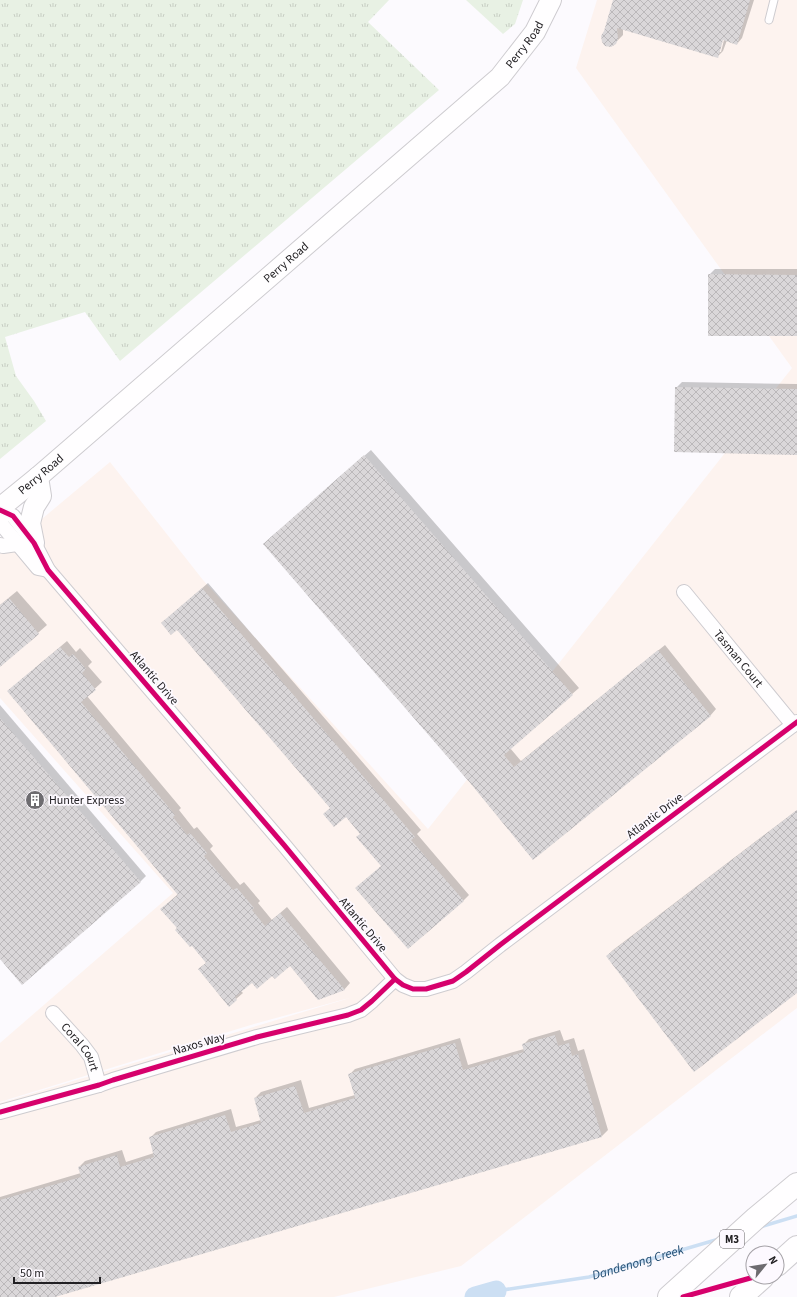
<svg xmlns="http://www.w3.org/2000/svg" width="797" height="1297" viewBox="0 0 797 1297" font-family="'Source Sans 3',sans-serif">
<style>
.industrial{fill:#fdf3ef}
.grass{fill:url(#grass-tufts)}
.shadow{fill:#0003;fill-rule:evenodd}
.lines{fill:none;stroke-linecap:round;stroke-linejoin:round}
.stream{stroke:#ccdff3;stroke-width:3.5}
.river{stroke:#ccdff3;stroke-width:21}
.building{fill:url(#building-cross-hatch)}
.lane-casing{stroke:#ceccd0;stroke-width:9}
.street-casing{stroke:#ceccd0;stroke-width:16}
.secondary-casing{stroke:#ceccd0;stroke-width:22}
.highway-casing{stroke:#ceccd0;stroke-width:24}
.lane{stroke:#fffeff;stroke-width:7}
.street{stroke:#fffeff;stroke-width:14}
.secondary{stroke:#fffeff;stroke-width:20}
.highway{stroke:#fffeff;stroke-width:22}
.cycleway-casing{stroke:#fdf9ff;stroke-width:8}
.cycleway{stroke:#d6006c;stroke-width:5}
.labels{text-anchor:middle;dominant-baseline:central;stroke-width:3.5;stroke-linejoin:round;paint-order:stroke}
.shield{fill:#fdf9ff;stroke:#646165;stroke-width:1}
.shield-label{font-size:11px;font-weight:bold;fill:#222023}
.street-label{font-size:12px;fill:#222023;stroke:#fdf9ff}
.poi-label{font-size:12px;fill:#222023;stroke:#fdf9ff;text-anchor:start}
.water-label{font-size:13px;font-style:italic;fill:#214c71;stroke:#fdf9ff}
</style>
<defs>
<pattern id="grass-tufts" width="24" height="20" patternUnits="userSpaceOnUse"><rect width="24" height="20" fill="#e8f1e4"/><path d="M3 7l-1-3M5 7V3M7 7l1-3M15 17l-1-3M17 17v-4M19 17l1-3" fill="none" stroke="#c7cec3"/></pattern>
<pattern id="building-cross-hatch" width="8" height="8" patternUnits="userSpaceOnUse"><rect width="8" height="8" fill="#dad7d9"/><path d="M0 0l8 8M0 8l8-8" fill="none" stroke="#bbb8ba"/></pattern>
</defs>
<rect width="100%" height="100%" fill="#fcfafe"/>
<polygon class="industrial" points="597,0 797,0 797,1008 461,1266 334,1297 0,1297 0,1103 353,997 254,1024 0,1102 0,1043 173,893 0,698 0,554 110,462 203,580 428,829 792,368 576,68"/>
<g class="grass">
<polygon points="0,0 389,0 368,22 439,90 120,361 85,312 5,337 16,376 34,401 46,421 0,459"/>
<polygon points="466,0 523,0 515,24 503,34"/>
</g>
<g class="shadow">
<path d="M614 0H754L742 38 737 44 727 40 723 51 717 57 623 29V35L613 45ZM723 35 725 36 721 52H719Z"/>
<polygon points="715,269 797,269 797,335 709,275"/>
<polygon points="682,382 797,384 797,454 676,388"/>
<polygon points="371,450 579,688 510,748 521,761 665,645 716,709 710,716 533,859 270,538"/>
<polygon points="208,583 421,830 417,834 469,895 463,901 382,866 361,834 346,816 331,807 169,617"/>
<polygon points="17,591 47,625 0,666 0,605"/>
<polygon points="67,641 76,652 80,648 92,662 88,666 102,682 87,696 181,808 179,810 194,829 197,827 213,846 210,849 240,885 244,882 260,901 258,903 272,920 287,907 350,983 344,990 290,965 273,974 252,981 241,991 243,993 236,999 199,969 207,962 178,928 168,903 178,894 8,691"/>
<polygon points="0,705 146,876 140,882 0,958"/>
<polygon points="797,810 797,991 607,956 613,950"/>
<polygon points="560,1030 564,1041 574,1038 578,1051 584,1049 608,1130 602,1136 51,1297 0,1297 0,1197 81,1173 79,1167 85,1161 122,1150 126,1162 154,1153 150,1138 156,1132 231,1109 236,1127 261,1120 255,1098 261,1092 301,1080 309,1108 355,1095 349,1075 355,1069 460,1038 468,1065 524,1049 523,1045 529,1039"/>
</g>
<g class="lines">
<g class="stream">
<polyline points="760,1227 797,1216"/>
<path id="s1" d="M496 1291 589 1277 719 1239"/>
</g>
<polyline class="river" points="475,1297 496,1291"/>
</g>
<g class="building">
<polygon points="613,0 750,0 737,45 723,40 718,58 617,28 618,39 616,44 611,47 605,46 602,42 601,36 604,31"/>
<polygon points="708,274 797,275 797,336 708,336"/>
<polygon points="675,387 797,389 797,455 674,452"/>
<polygon points="364,455 573,695 504,755 514,767 658,650 711,716 533,860 471,784 263,544"/>
<polygon points="202,588 415,837 411,840 464,901 408,949 355,888 381,866 356,837 360,834 346,817 334,827 323,814 330,808 177,630 171,635 161,623"/>
<polygon points="9,598 39,634 0,667 0,605"/>
<polygon points="60,647 69,657 73,654 86,669 82,673 96,690 81,702 175,815 173,817 187,835 190,833 207,853 204,856 233,890 237,888 254,908 252,910 265,926 280,913 345,990 318,1000 290,966 275,979 272,976 257,989 252,983 235,997 237,1000 229,1007 198,969 206,963 192,946 190,947 175,930 177,928 160,909 178,895 7,691"/>
<polygon points="0,718 141,882 22,985 0,959"/>
<polygon points="797,810 797,993 694,1072 606,956"/>
<polygon points="555,1035 558,1046 569,1043 572,1056 578,1054 602,1137 55,1297 0,1297 0,1200 81,1177 78,1167 117,1155 120,1167 154,1157 149,1137 225,1115 231,1132 261,1123 254,1098 295,1086 304,1113 355,1098 348,1074 455,1043 463,1070 524,1052 522,1044"/>
</g>
<g class="lines">
<defs>
<polyline id="lane" points="769,20 774,0"/>
<g id="street">
<polyline points="0,510 13,516 34,543 48,570 284,845 395,979 403,985 413,989 426,989 453,981 466,972 500,945 797,722"/>
<polyline points="0,517 2,525 38,568 48,570"/>
<polyline points="0,545 3,546 17,544"/>
<path id="s2" d="M684 592 793 725"/>
<path id="s3" d="M53 1013 82 1045 91 1057 99 1085"/>
<polyline points="0,1112 99,1085 113,1080 257,1037 348,1015 361,1010 372,1001 395,979"/>
</g>
<g id="secondary">
<path id="s4" d="M0 508 38 477 500 77 535 32 551 0"/>
<polyline points="34,543 30,523 34,507 41,496 38,477"/>
</g>
<g id="highway">
<polyline points="777,1265 797,1247"/>
<polyline points="669,1297 756,1218 797,1184"/>
<polyline points="741,1297 763,1277"/>
</g>
</defs>
<use href="#lane" class="lane-casing"/>
<use href="#street" class="street-casing"/>
<use href="#secondary" class="secondary-casing"/>
<use href="#highway" class="highway-casing"/>
<use href="#lane" class="lane"/>
<use href="#street" class="street"/>
<use href="#secondary" class="secondary"/>
<use href="#highway" class="highway"/>
<defs>
<g id="cycleway">
<polyline points="0,510 13,516 34,543 48,570 284,845 395,979 403,985 413,989 426,989 453,981 466,972 500,945 797,722"/>
<polyline points="0,1112 99,1085 113,1080 257,1037 348,1015 361,1010 372,1001 395,979"/>
<polyline points="683,1297 754,1277"/>
</g>
</defs>
<use href="#cycleway" class="cycleway-casing"/>
<use href="#cycleway" class="cycleway"/>
</g>
<defs>
<symbol id="building-disc" viewBox="-11 -11 22 22"><circle r="9.5" fill="#6e6c70" stroke="#fdf9ff"/><path d="M-4-6H4V6H1V3H-1V6H-4ZM-2.5-4.3h1.7v1.8h-1.7ZM.8-4.3h1.7v1.8H.8ZM-2.5-1h1.7V.8h-1.7ZM.8-1h1.7V.8H.8Z" fill="#fff"/></symbol>
</defs>
<g fill-rule="evenodd">
<use href="#building-disc" x="24" y="789" width="22" height="22"/>
</g>
<g class="labels">
<rect class="shield" x="720" y="1230" width="24" height="18" rx="3"/>
<g class="shield-label">
<text x="732" y="1239">M3</text>
</g>
<g class="street-label">
<text stroke="none"><textPath href="#s4" startOffset="701">Perry Road</textPath></text>
<text stroke="none"><textPath href="#s4" startOffset="377">Perry Road</textPath></text>
<text stroke="none"><textPath href="#s4" startOffset="53">Perry Road</textPath></text>
<text stroke="none"><textPath href="#s2" startOffset="86">Tasman Court</textPath></text>
<text transform="translate(154 678) rotate(49)">Atlantic Drive</text>
<text transform="translate(655 816) rotate(-37)">Atlantic Drive</text>
<text transform="translate(363 925) rotate(50)">Atlantic Drive</text>
<text transform="translate(199 1044) rotate(-16)">Naxos Way</text>
<text stroke="none"><textPath href="#s3" startOffset="44">Coral Court</textPath></text>
</g>
<g class="poi-label">
<text x="49" y="800">Hunter Express</text>
</g>
<g class="water-label">
<text stroke="none"><textPath href="#s1" startOffset="145">Dandenong Creek</textPath></text>
</g>
</g>
<g transform="translate(765 1265) rotate(60)"><circle r="19" fill="#fdf9ff" stroke="#a5a2a7"/>
<path d="M0-3L7 15L0 10L-7 15Z" fill="#6e6c70"/>
<text y="-6" font-size="11" font-weight="bold" text-anchor="middle" fill="#222023">N</text>
</g>
<path d="M14 1277v6h86v-6" fill="none" stroke="#222023" stroke-width="2"/>
<text x="20" y="1277" font-size="12" fill="#222023" stroke="#fdf9ff" stroke-width="3" paint-order="stroke">50 m</text>
</svg>
